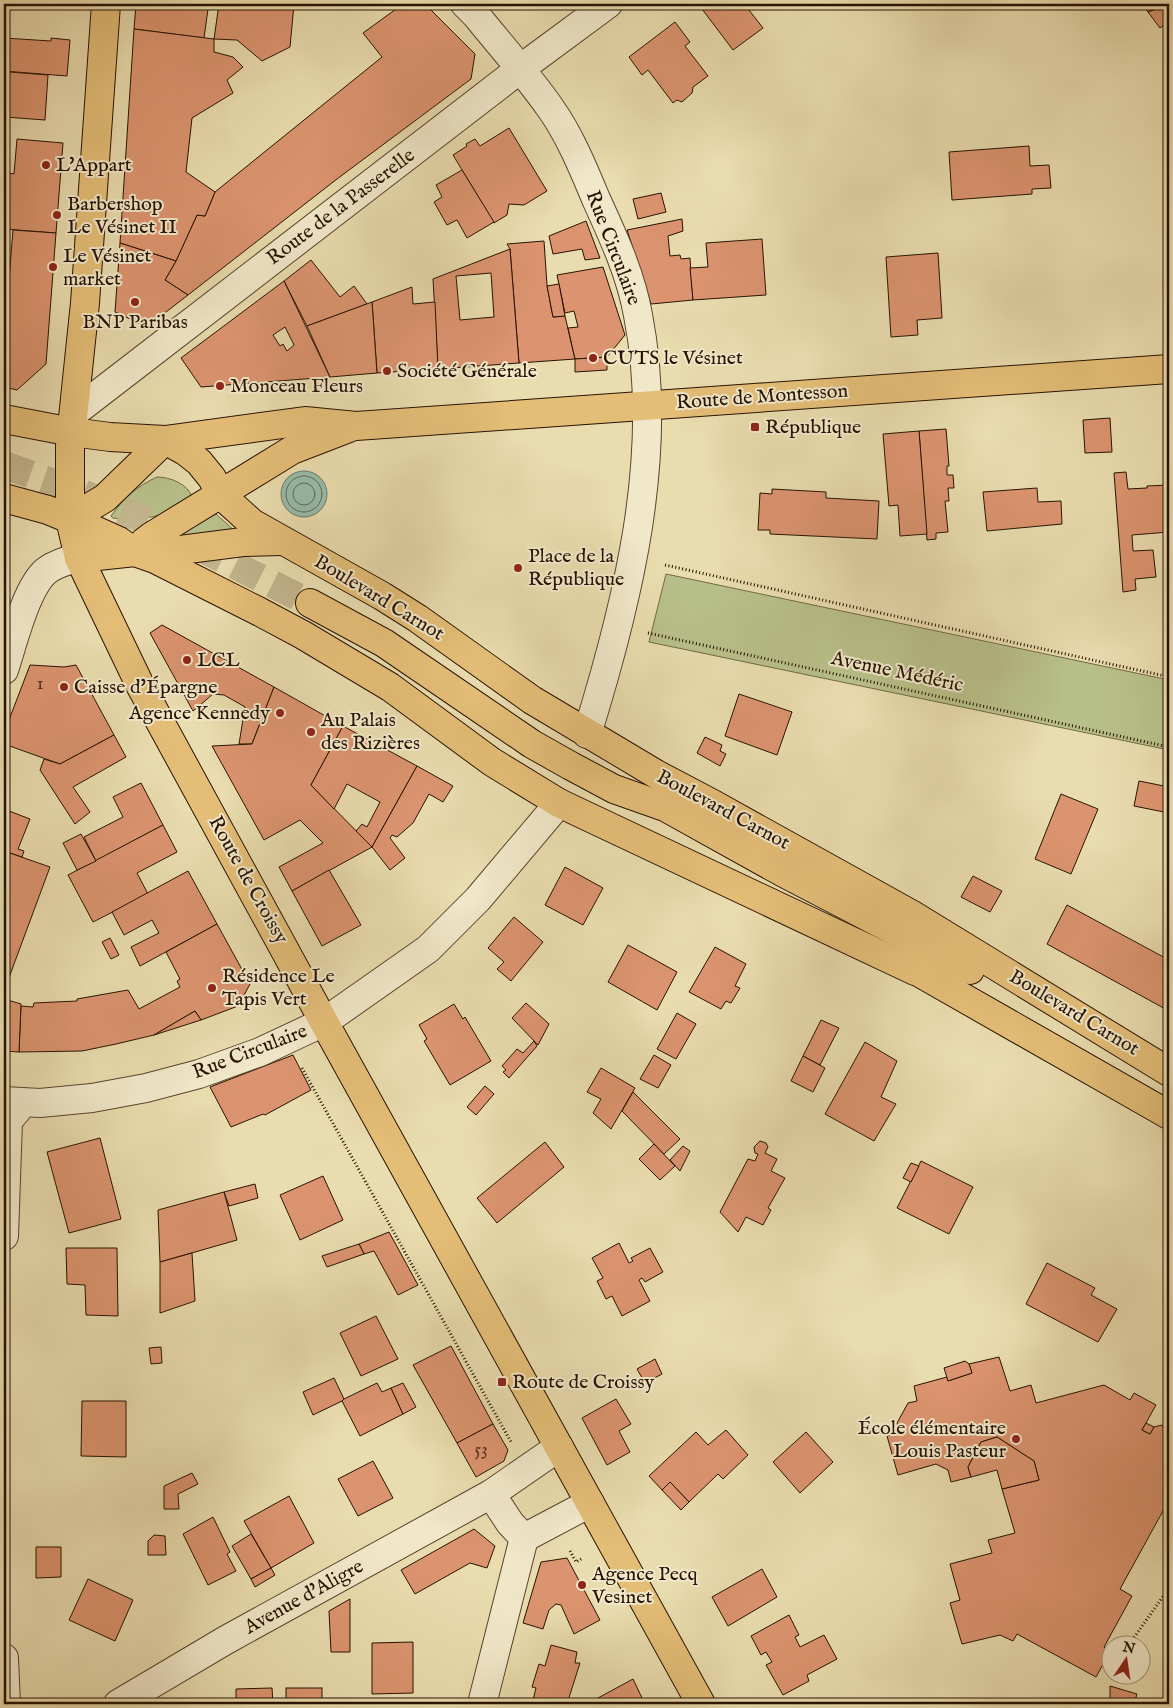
<svg xmlns="http://www.w3.org/2000/svg" width="1173" height="1708" viewBox="0 0 1173 1708" font-family="'IM FELL English',serif">
<style>
.green{fill:#b8c089;stroke:#706946}
.water{fill:#97bcac;stroke:#6a7868}
.lines{fill:none;stroke-linecap:round;stroke-linejoin:round}
.shore{stroke:#5f6757;stroke-width:1}
.building{fill:#db946f;stroke:#271202;fill-rule:evenodd}
.major-tunnel{stroke:#c2b48c;stroke-width:28;stroke-dasharray:28 14;stroke-linecap:butt}
.minor-casing{stroke:#58442d;stroke-width:30}
.major-casing{stroke:#271202;stroke-width:30}
.path{stroke:#271202;stroke-width:3;stroke-dasharray:1 2.5;stroke-linecap:butt}
.minor{stroke:#f1e8ca;stroke-width:28}
.major{stroke:#e4be77;stroke-width:28}
.poi-dot{fill:#8f2418;stroke:#f1e8ca;stroke-width:2}
.labels{text-anchor:middle;dominant-baseline:central;stroke-width:4;stroke-linejoin:round;paint-order:stroke}
.number-label{font-size:18px;fill:#54321d}
.poi-label{font-size:20px;fill:#271202;stroke:#f1e8ca;text-anchor:start}
.street-label{font-size:20px;fill:#271202;stroke:#f1e8ca}
</style>
<rect width="100%" height="100%" fill="#e9dcae"/>
<filter id="stains"><feTurbulence type="fractalNoise" baseFrequency=".004" numOctaves="4"/><feColorMatrix values="0 0 0 0 .2 0 0 0 0 .09 0 0 0 0 .02 0 0 0 .5 -.17"/></filter>
<radialGradient id="worn" r=".72"><stop offset=".6" stop-color="#630" stop-opacity="0"/><stop offset="1" stop-color="#630" stop-opacity=".3"/></radialGradient>
<g class="green">
<path d="M157 477C170 477 188 484 192 497 174 516 138 522 113 518L111 516C124 498 137 486 157 477Z"/>
<polygon points="216,514 237,533 172,538"/>
<polygon points="666,574 1169,680 1169,750 649,642"/>
</g>
<circle class="water" cx="304" cy="494" r="23"/>
<g class="lines">
<g class="shore">
<circle cx="304" cy="494" r="18"/>
<circle cx="304" cy="494" r="11"/>
</g>
</g>
<g class="building">
<polygon points="136,4 166,4 208,9 204,38 134,29"/>
<polygon points="219,4 294,4 290,47 262,61 237,40 214,39"/>
<polygon points="403,4 425,4 475,54 471,79 337,179 188,295 165,280 176,261 197,215 205,216 215,192 382,57 363,33"/>
<polygon points="709,4 747,4 745,5 763,28 733,50 702,9"/>
<polygon points="1142,4 1168,4 1148,12"/>
<polygon points="1169,4 1169,21 1160,28 1148,12"/>
<polygon points="675,22 690,42 685,46 708,76 693,87 692,93 682,102 677,100 673,103 648,70 642,75 629,57"/>
<polygon points="134,29 214,39 214,52 233,57 243,67 227,80 233,93 192,118 186,172 215,192 205,216 197,215 176,261 120,243"/>
<polygon points="4,38 51,41 51,38 70,40 67,76 4,71"/>
<polygon points="9,72 48,75 45,120 5,117"/>
<polygon points="509,128 547,191 524,205 509,204 507,215 494,223 453,155 467,146 466,144 475,139 480,146"/>
<polygon points="17,139 63,143 56,233 4,229 4,192 7,192 9,173 14,174"/>
<polygon points="1029,146 1030,166 1049,165 1051,188 1032,189 1032,194 952,200 949,152"/>
<polygon points="462,170 494,222 467,238 457,220 447,225 434,202 442,197 436,185"/>
<polygon points="661,193 666,212 638,219 633,199"/>
<polygon points="682,219 683,231 668,236 670,256 680,255 681,259 690,258 693,300 651,304 627,230"/>
<polygon points="586,221 600,258 585,260 582,249 553,254 549,236"/>
<polygon points="13,230 56,233 46,364 17,390 4,387 4,340"/>
<polygon points="762,239 766,295 693,300 690,268 708,267 706,243"/>
<polygon points="544,241 547,285 553,317 565,316 575,359 519,363 510,249 507,244"/>
<polygon points="120,243 176,261 165,280 188,295 166,312 143,325 115,312"/>
<path d="M510 249 519 363 438 369 433 279ZM491 273 494 317 460 320 456 276Z"/>
<polygon points="938,253 942,318 917,320 918,335 891,337 886,257"/>
<polygon points="311,260 340,297 354,286 367,304 307,326 284,281"/>
<polygon points="603,267 625,335 607,357 575,359 568,328 578,327 574,311 565,313 557,275"/>
<path d="M284 281 330 377 201 387 181 358ZM285 327 294 345 287 351 283 344 280 346 273 335Z"/>
<polygon points="559,284 565,316 553,317 547,286"/>
<polygon points="412,287 413,304 435,302 438,369 377,373 372,302"/>
<polygon points="372,302 377,373 330,377 307,326"/>
<polygon points="607,357 607,370 575,372 575,359"/>
<polygon points="1110,418 1112,452 1085,453 1083,420"/>
<polygon points="946,429 949,466 947,466 947,475 953,475 954,488 948,488 949,501 945,501 948,532 936,533 936,539 927,540 919,431"/>
<polygon points="919,431 927,534 900,536 898,505 889,506 883,434"/>
<polygon points="1126,472 1128,489 1147,488 1147,486 1169,485 1169,532 1132,535 1133,551 1153,550 1156,577 1135,579 1136,590 1123,592 1114,473"/>
<polygon points="1037,488 1038,502 1061,501 1062,524 987,531 983,492"/>
<polygon points="772,489 826,492 826,498 879,501 877,539 770,534 770,530 758,530 760,493 772,494"/>
<polygon points="162,625 274,687 252,744 239,744 245,707 240,704 224,695 213,694 193,711 150,633"/>
<polygon points="30,665 64,667 76,665 114,735 60,764 4,744 4,733"/>
<polygon points="274,687 343,726 311,785 372,847 292,891 279,867 323,843 300,820 264,840 212,746 252,744"/>
<polygon points="739,694 792,712 777,755 725,736"/>
<polygon points="343,726 417,766 372,847 356,831 362,824 367,827 380,802 347,784 334,809 311,785"/>
<polygon points="114,735 126,757 73,787 90,812 75,824 40,770 44,759 60,764"/>
<polygon points="705,737 722,745 720,751 726,754 720,766 697,753"/>
<polygon points="417,766 453,786 443,802 429,794 413,823 397,837 392,835 390,838 405,858 390,870 372,847"/>
<polygon points="1139,781 1169,787 1169,813 1134,806"/>
<polygon points="141,783 163,825 96,861 84,837 123,817 113,797"/>
<polygon points="1061,794 1098,809 1071,874 1035,859"/>
<polygon points="4,809 30,819 18,849 24,851 22,857 4,851"/>
<polygon points="163,825 177,852 137,873 148,894 93,922 68,875"/>
<polygon points="81,834 96,861 77,870 63,843"/>
<polygon points="4,851 50,867 4,991"/>
<polygon points="565,867 603,888 583,925 545,905"/>
<polygon points="329,870 361,925 322,946 292,891"/>
<polygon points="188,871 217,924 140,966 131,947 159,933 152,920 124,935 112,912"/>
<polygon points="973,876 1002,891 990,912 961,897"/>
<polygon points="1067,905 1169,960 1169,1011 1047,944"/>
<polygon points="514,917 543,942 511,981 497,969 504,962 488,948"/>
<polygon points="217,924 250,984 243,997 246,1003 201,1020 195,1011 154,1035 116,1044 82,1051 19,1052 21,1006 33,1007 34,1003 77,1001 77,999 128,990 139,1009 180,987 177,981 180,979 166,952"/>
<polygon points="110,938 119,955 111,959 102,942"/>
<polygon points="628,945 677,972 657,1010 608,982"/>
<polygon points="715,947 746,964 735,986 740,988 731,1003 726,1001 721,1009 689,992"/>
<polygon points="4,999 21,1004 19,1052 4,1051"/>
<polygon points="526,1003 549,1024 538,1045 512,1018"/>
<polygon points="454,1004 463,1019 465,1017 491,1061 450,1085 424,1041 427,1039 419,1025"/>
<polygon points="195,1011 201,1020 154,1035"/>
<polygon points="677,1013 696,1024 676,1059 657,1049"/>
<polygon points="821,1020 839,1028 820,1065 803,1056"/>
<polygon points="534,1041 537,1046 509,1078 503,1072 506,1070 502,1066 517,1049 523,1053"/>
<polygon points="865,1042 897,1061 881,1097 896,1104 874,1141 825,1114"/>
<polygon points="293,1055 311,1090 265,1115 263,1114 231,1127 210,1087"/>
<polygon points="654,1055 671,1065 658,1088 640,1079"/>
<polygon points="803,1056 825,1068 813,1092 791,1081"/>
<polygon points="601,1068 635,1088 611,1129 593,1113 601,1099 587,1092"/>
<polygon points="485,1086 494,1094 476,1115 467,1107"/>
<polygon points="633,1092 680,1139 664,1154 622,1111"/>
<polygon points="100,1138 121,1219 69,1233 47,1152"/>
<polygon points="760,1141 766,1143 768,1147 765,1153 777,1159 771,1171 785,1178 768,1208 771,1210 763,1225 746,1217 738,1232 720,1212 748,1159 755,1161 758,1154 755,1153 754,1147"/>
<polygon points="545,1142 564,1167 497,1223 477,1198"/>
<polygon points="654,1144 675,1166 660,1180 639,1159"/>
<polygon points="683,1146 690,1151 680,1171 670,1160"/>
<polygon points="921,1161 973,1187 949,1234 897,1208"/>
<polygon points="911,1163 919,1166 911,1182 903,1178"/>
<polygon points="323,1176 343,1220 300,1240 280,1195"/>
<polygon points="255,1184 258,1198 229,1206 224,1192"/>
<polygon points="224,1192 237,1240 160,1262 158,1210"/>
<polygon points="389,1232 418,1285 398,1295 374,1251 364,1254 359,1244"/>
<polygon points="619,1243 629,1263 633,1261 631,1258 650,1248 663,1272 645,1282 642,1278 639,1280 650,1301 622,1316 612,1296 606,1299 597,1281 603,1278 592,1258"/>
<polygon points="359,1244 364,1254 327,1267 322,1256"/>
<polygon points="66,1248 117,1248 118,1316 86,1315 85,1285 67,1284"/>
<polygon points="192,1253 195,1301 160,1313 160,1262"/>
<polygon points="1047,1263 1095,1288 1091,1295 1117,1309 1098,1342 1026,1304"/>
<polygon points="376,1316 398,1359 361,1376 340,1333"/>
<polygon points="451,1346 493,1424 457,1443 413,1365"/>
<polygon points="161,1347 162,1363 151,1364 149,1348"/>
<polygon points="999,1357 1010,1391 1031,1385 1036,1403 1104,1385 1130,1400 1134,1393 1156,1405 1142,1430 1150,1434 1154,1427 1162,1425 1169,1441 1169,1500 1120,1589 1132,1596 1104,1647 1110,1652 1096,1677 1017,1634 1013,1641 1000,1635 962,1644 950,1603 960,1600 950,1564 992,1553 988,1540 1015,1533 1002,1489 1039,1480 1034,1461 997,1437 981,1442 968,1467 971,1477 951,1482 948,1470 936,1464 898,1475 887,1436 899,1432 897,1423 908,1403 917,1401 914,1386 947,1377 948,1381 972,1373 969,1364"/>
<polygon points="655,1359 662,1374 645,1383 637,1369"/>
<polygon points="965,1361 969,1364 972,1373 948,1381 944,1368"/>
<polygon points="334,1378 344,1399 342,1401 313,1415 303,1392"/>
<polygon points="377,1383 382,1392 391,1388 403,1414 360,1436 342,1401 344,1399"/>
<polygon points="403,1383 416,1407 403,1414 391,1388"/>
<polygon points="616,1399 631,1424 619,1431 630,1452 607,1465 582,1418"/>
<polygon points="82,1401 126,1401 126,1457 81,1456"/>
<polygon points="1146,1423 1154,1427 1150,1434 1142,1430"/>
<polygon points="493,1424 508,1450 504,1461 476,1477 457,1443"/>
<polygon points="726,1430 748,1455 723,1479 718,1474 689,1502 670,1482 662,1490 649,1476 696,1432 708,1445"/>
<polygon points="806,1432 833,1462 800,1493 773,1462"/>
<polygon points="997,1437 1034,1461 1039,1480 1002,1489 997,1470 971,1477 968,1467 981,1442"/>
<polygon points="373,1461 393,1498 358,1516 338,1479"/>
<polygon points="192,1473 198,1484 178,1494 179,1509 164,1509 164,1486"/>
<polygon points="670,1482 689,1502 681,1510 662,1490"/>
<polygon points="289,1496 314,1543 271,1568 244,1521"/>
<polygon points="213,1517 230,1552 227,1554 236,1571 208,1585 183,1534"/>
<polygon points="474,1529 495,1546 487,1568 470,1563 415,1594 401,1570"/>
<polygon points="251,1534 271,1568 251,1579 232,1546"/>
<polygon points="154,1535 165,1536 166,1555 148,1555 148,1541"/>
<polygon points="36,1547 61,1547 61,1577 36,1578"/>
<polygon points="567,1558 600,1620 574,1634 561,1605 556,1604 549,1610 543,1629 523,1623 541,1562"/>
<polygon points="271,1568 275,1575 255,1587 251,1579"/>
<polygon points="762,1569 777,1597 728,1626 712,1597"/>
<polygon points="88,1579 133,1600 115,1641 69,1620"/>
<polygon points="350,1599 350,1652 331,1652 329,1611"/>
<polygon points="789,1615 799,1635 795,1637 800,1647 824,1635 837,1659 807,1675 809,1681 783,1695 766,1665 772,1662 766,1652 761,1655 751,1636"/>
<polygon points="413,1642 413,1693 372,1694 372,1643"/>
<polygon points="551,1645 577,1652 575,1663 580,1663 567,1704 532,1704 536,1688 532,1687 539,1664 545,1666"/>
<polygon points="633,1679 643,1700 635,1704 601,1704 598,1698"/>
<polygon points="1110,1686 1137,1694 1134,1704 1110,1704"/>
<polygon points="272,1688 273,1704 236,1704 236,1689"/>
<rect x="286" y="1688" width="36" height="16"/>
</g>
<g class="lines">
<polyline class="major-tunnel" points="4,465 80,492 151,523 310,603"/>
<defs>
<g id="minor">
<path d="M465 4 476 15C501 46 528 76 551 109 570 136 583 168 596 199 613 236 631 275 638 315 665 453 628 602 587 734"/>
<polyline points="75,412 520,69 608,4"/>
<path d="M4 670C13 643 26 588 46 571 56 563 67 561 79 558"/>
<polyline points="4,1101 40,1103 92,1098 146,1088 199,1074 260,1052 324,1022 428,949 478,899 559,803"/>
<polyline points="4,1236 8,1121 23,1103"/>
<polyline points="491,1494 510,1523 524,1538 590,1503"/>
<polyline points="4,1658 6,1704"/>
<polyline points="118,1704 226,1640 491,1494 559,1447"/>
<polyline points="482,1704 524,1538"/>
</g>
<g id="major">
<polyline points="106,4 85,303 70,446 70,519 79,558 140,685 324,1022 701,1704"/>
<polyline points="4,419 72,432 110,437 165,440 305,421 356,426 1169,369"/>
<polyline points="165,440 185,451 199,462 212,478 221,495 252,523 382,596 417,618 532,700 656,774 711,803 911,914 1169,1072"/>
<polyline points="4,498 48,510 70,519 119,541 135,552 155,559 260,612 303,635 390,687 492,762 559,803 915,971"/>
<polyline points="70,519 105,498 165,440"/>
<polyline points="135,552 144,542 152,536 292,450 349,428"/>
<polyline points="79,558 135,552 180,550 243,542 282,541"/>
<polyline points="310,603 384,643 532,744 571,766 614,789 665,807 782,872 970,970"/>
<polyline points="899,961 1169,1115"/>
</g>
</defs>
<use href="#minor" class="minor-casing"/>
<use href="#major" class="major-casing"/>
<g class="path">
<polyline points="665,565 1169,677"/>
<polyline points="648,633 1169,747"/>
<polyline points="302,1068 511,1442"/>
<polyline points="570,1551 576,1562 583,1558"/>
<polyline points="1128,1646 1169,1588"/>
</g>
<use href="#minor" class="minor"/>
<use href="#major" class="major"/>
</g>
<g class="poi-dot">
<circle cx="46" cy="165" r="5"/>
<circle cx="57" cy="215" r="5"/>
<circle cx="53" cy="267" r="5"/>
<circle cx="135" cy="302" r="5"/>
<circle cx="593" cy="358" r="5"/>
<circle cx="387" cy="371" r="5"/>
<circle cx="220" cy="386" r="5"/>
<rect x="750" y="422" width="10" height="10" rx="2.5"/>
<circle cx="518" cy="568" r="5"/>
<circle cx="187" cy="660" r="5"/>
<circle cx="64" cy="687" r="5"/>
<circle cx="280" cy="713" r="5"/>
<circle cx="311" cy="732" r="5"/>
<circle cx="212" cy="988" r="5"/>
<rect x="497" y="1377" width="10" height="10" rx="2.5"/>
<circle cx="1016" cy="1439" r="5"/>
<circle cx="582" cy="1585" r="5"/>
</g>
<g class="labels">
<g class="number-label">
<text x="40" y="684">1</text>
<text x="481" y="1450">53</text>
</g>
<g class="poi-label">
<text x="56" y="165">L'Appart</text>
<text x="67" y="204">Barbershop<tspan x="67" dy="23">Le Vésinet II</tspan></text>
<text x="63" y="256">Le Vésinet<tspan x="63" dy="23">market</tspan></text>
<text x="135" y="322" text-anchor="middle">BNP Paribas</text>
<text x="603" y="358">CUTS le Vésinet</text>
<text x="397" y="371">Société Générale</text>
<text x="230" y="386">Monceau Fleurs</text>
<text x="765" y="427">République</text>
<text x="528" y="556">Place de la<tspan x="528" dy="23">République</tspan></text>
<text x="197" y="660">LCL</text>
<text x="74" y="687">Caisse d'Épargne</text>
<text x="270" y="713" text-anchor="end">Agence Kennedy</text>
<text x="321" y="720">Au Palais<tspan x="321" dy="23">des Rizières</tspan></text>
<text x="222" y="976">Résidence Le<tspan x="222" dy="23">Tapis Vert</tspan></text>
<text x="512" y="1382">Route de Croissy</text>
<text x="1006" y="1428" text-anchor="end">École élémentaire<tspan x="1006" dy="23">Louis Pasteur</tspan></text>
<text x="592" y="1574">Agence Pecq<tspan x="592" dy="23">Vesinet</tspan></text>
</g>
<g class="street-label">
<text transform="translate(341 207) rotate(-37)">Route de la Passerelle</text>
<text transform="translate(613 248) rotate(69)">Rue Circulaire</text>
<text transform="translate(762 397) rotate(-4)">Route de Montesson</text>
<text transform="translate(379 598) rotate(31)">Boulevard Carnot</text>
<text transform="translate(897 672) rotate(12)">Avenue Médéric</text>
<text transform="translate(723 810) rotate(28)">Boulevard Carnot</text>
<text transform="translate(248 880) rotate(61)">Route de Croissy</text>
<text transform="translate(1074 1013) rotate(31)">Boulevard Carnot</text>
<text transform="translate(250 1052) rotate(-21)">Rue Circulaire</text>
<text transform="translate(304 1597) rotate(-29)">Avenue d'Aligre</text>
</g>
</g>
<rect width="1173" height="1708" fill="none" stroke="#e9dcae" stroke-width="20"/>
<rect x="5" y="5" width="1163" height="1698" fill="none" stroke="#271202" stroke-width="2.5"/>
<rect x="10" y="10" width="1153" height="1688" fill="none" stroke="#271202"/>
<g transform="translate(1126 1660) rotate(13)"><circle r="24" fill="#f1e8ca" stroke="#a0927a"/>
<path d="M0-4L9 19L0 12L-9 19Z" fill="#8f2418"/>
<text y="-8" font-size="14" font-weight="bold" text-anchor="middle" fill="#271202">N</text>
</g>
<rect width="100%" height="100%" filter="url(#stains)"/>
<rect width="100%" height="100%" fill="url(#worn)"/>
</svg>
